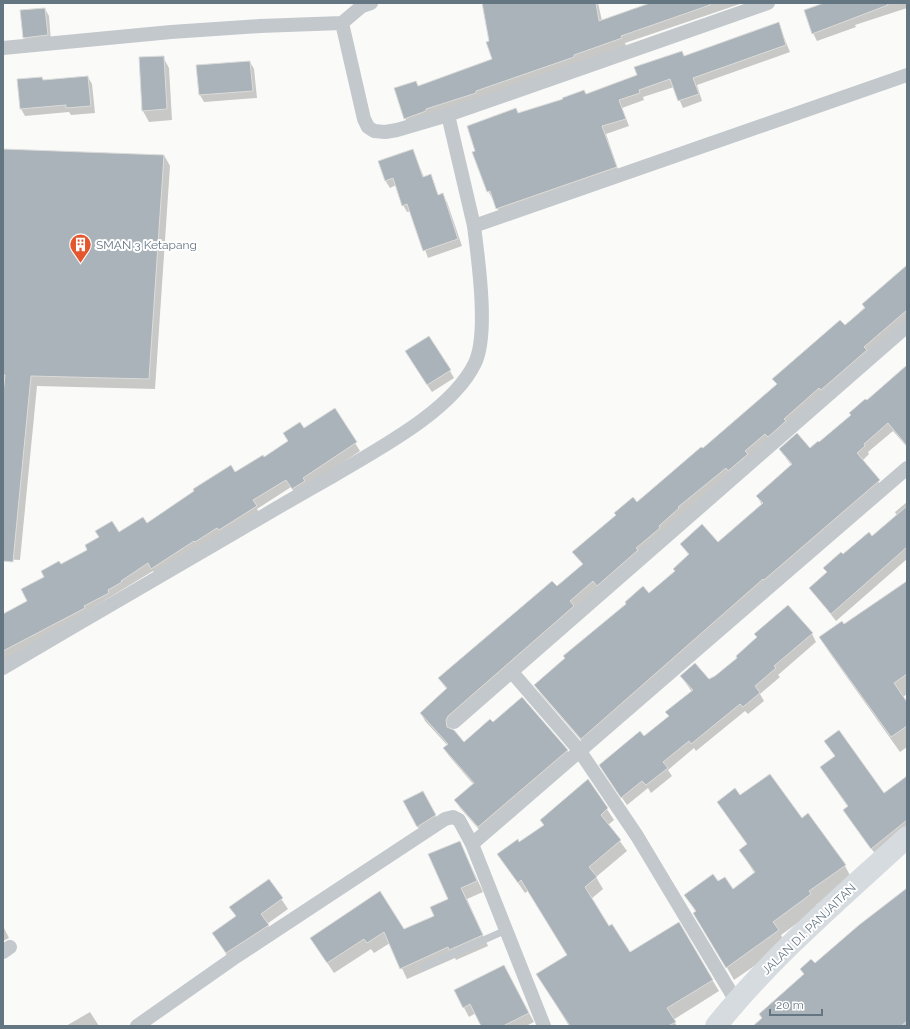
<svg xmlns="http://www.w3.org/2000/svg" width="910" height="1029" viewBox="0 0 910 1029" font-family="Raleway,sans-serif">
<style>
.shadow{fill:#0003}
.building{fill:#aab3b9;stroke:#dcdcda}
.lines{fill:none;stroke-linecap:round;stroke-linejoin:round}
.service{stroke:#c3c8cc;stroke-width:7}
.minor{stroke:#c3c8cc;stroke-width:14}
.trunk{stroke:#d6dbdf;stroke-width:22}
.labels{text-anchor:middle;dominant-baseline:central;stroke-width:4;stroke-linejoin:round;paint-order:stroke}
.poi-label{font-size:12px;fill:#657683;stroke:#fff;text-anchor:start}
.street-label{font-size:12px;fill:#657683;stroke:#fff}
</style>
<rect width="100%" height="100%" fill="#fafaf8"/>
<g class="shadow">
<polygon points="483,3 598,3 602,21 653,3 743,3 625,43 626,46 409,126 405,118 418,87 493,60"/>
<polygon points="827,3 907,3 907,8 855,25 856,27 817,41 813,33"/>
<polygon points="45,9 49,16 51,42 28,45 24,37"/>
<polygon points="778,23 790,52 697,85 702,101 683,108 674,87 643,97 644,100 622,108 629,126 606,134 620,175 501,216 493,198 492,198 488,191 477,151 516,109 519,114 586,95 638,76 682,52 685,57"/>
<polygon points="163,57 169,68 172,120 149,122 143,111"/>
<polygon points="250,62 254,69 257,98 204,102 200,95 197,66"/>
<polygon points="88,77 92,84 95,113 71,115 69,112 25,116 21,109 42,78 44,81"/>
<polygon points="3,150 164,155 170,166 155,389 37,386 20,560 3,559"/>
<polygon points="412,150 424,177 430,175 439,196 442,195 447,202 462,246 428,258 411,211 407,212 403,205 396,185 390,188 385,180"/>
<polygon points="907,267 907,327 450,727 450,730 464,743 493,724 567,750 571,758 484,835 460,808 456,800 474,785 449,756 444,748 448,746 425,721 421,713 447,690 439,678 557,588 583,565 574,552 702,450 777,385 773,379 845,326"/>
<polygon points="410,359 450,371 454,378 432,392"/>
<polygon points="907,366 907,447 893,431 868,452 869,454 862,461 884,489 586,746 540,693 536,685 676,572 689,556 682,544 718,544 762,505 757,496 792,466 780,450 810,449 819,444"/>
<polygon points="334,409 360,451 307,487 297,497 291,487 257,509 261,515 157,576 153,571 3,662 3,615 29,601 46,577 60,565 119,533 147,524 264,458"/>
<polygon points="907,502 907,559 836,621 810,588 828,573 843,556 872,537 897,516 895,512"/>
<polygon points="907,582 907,694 903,697 907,704 907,747 900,752 829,652 820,638 844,626"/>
<polygon points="812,634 816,642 778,675 780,677 760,694 764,701 748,714 745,711 696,751 694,748 668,770 672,776 651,793 648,788 627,805 605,773 643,737 670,717 692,692 681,676 709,680"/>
<polygon points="825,741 883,795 907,777 907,830 876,855 848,817 848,807 825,774 835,756"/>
<polygon points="588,780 614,820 608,825 627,851 596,877 603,889 591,899 608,927 630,954 678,924 719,991 673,1020 677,1026 569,1026 544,985 568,955 528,891 525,893 498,854 519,843 544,826 541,820"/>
<polygon points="740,797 802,819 845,866 852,879 816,905 818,908 781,935 786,944 734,980 686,895 718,882 733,890 755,874 740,850 748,845 718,802"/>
<polygon points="426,798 438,821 421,833 405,801"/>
<polygon points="460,842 483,892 467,899 488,946 456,960 455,958 407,979 390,943 374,953 371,949 334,973 318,949 379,893 403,930 435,916 449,900"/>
<polygon points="269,881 288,909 267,924 274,935 232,963 219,943 237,917 231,907"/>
<polygon points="907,889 907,1026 754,1026 805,975 801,969 815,965"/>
<polygon points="3,926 9,938 3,941"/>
<polygon points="504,966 534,1022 526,1026 482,1026 476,1013 469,1017 455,991"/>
<polygon points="90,1012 99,1026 66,1026"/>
</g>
<g class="building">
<polygon points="482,3 596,3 599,21 650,3 709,3 710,5 621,36 622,38 574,55 574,57 476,91 476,93 426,109 426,111 404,119 394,88 416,81 418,86 492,59 486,42 489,41"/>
<polygon points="824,3 887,3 888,5 812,34 804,10"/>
<polygon points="45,8 48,35 23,38 20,10"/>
<polygon points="779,22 786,45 693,78 699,94 678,101 670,79 639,90 640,93 619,100 626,119 602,126 617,167 496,209 490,191 487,192 472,152 475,151 467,126 516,108 518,113 563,99 562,98 584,90 586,94 637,75 634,67 682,51 684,56"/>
<polygon points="164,56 167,109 142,111 139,57"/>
<polygon points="250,61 253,91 199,95 196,65"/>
<polygon points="88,76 91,106 66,108 66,105 20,109 17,79 42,77 43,80"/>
<polygon points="3,149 164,155 149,379 31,376 13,562 3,561 3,394 5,375 3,375"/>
<polygon points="413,149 423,177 431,174 438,195 443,193 458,239 423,251 407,204 402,206 393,178 385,181 378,161"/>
<polygon points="907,265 907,310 864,347 867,350 821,390 819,388 784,419 786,421 768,437 765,434 745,451 748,454 728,471 726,468 678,507 679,508 659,526 660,528 636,548 638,550 597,586 593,581 570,601 574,606 448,716 446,720 447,727 454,730 464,742 490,719 493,722 522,697 568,750 478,827 454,800 474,783 443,748 448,744 420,713 447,688 438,678 552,581 557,586 583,564 572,552 616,515 614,513 633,497 637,502 701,447 703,448 777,384 772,379 840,320 845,325 865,308 862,304"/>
<polygon points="429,336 451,370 427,385 405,351"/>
<polygon points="907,365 907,446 888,423 864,444 865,446 857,453 880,480 764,580 763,579 581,739 534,685 565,658 563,656 626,604 625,602 643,586 649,593 675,571 673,569 689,554 680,544 702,524 718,542 763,503 756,496 792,464 779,449 797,433 810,448 818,441 819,442 851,415 849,413 865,399 867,400"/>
<polygon points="335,408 357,442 303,478 305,481 292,489 286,480 253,500 257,506 219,530 217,528 195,542 194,541 151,569 148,563 121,581 122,582 108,590 109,593 84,606 85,608 3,651 3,614 27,601 21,589 44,577 41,571 59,561 61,564 87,550 85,545 99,537 95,531 112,521 119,532 143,517 147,523 194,491 193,489 231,465 235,472 263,455 264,457 288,441 283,433 300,422 304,428"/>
<polygon points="907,506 907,547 831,614 809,588 827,572 823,568 841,552 843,554 869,532 872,536"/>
<polygon points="907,581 907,674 894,683 907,702 907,726 891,737 819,637 842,621 844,624"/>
<polygon points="788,605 813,633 774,666 776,668 755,686 760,693 743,707 740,704 691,744 689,741 663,762 668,768 646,785 642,781 621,798 599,765 640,731 644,736 669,716 665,712 693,690 680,676 695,663 709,679 715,676 737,658 736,656 757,637 754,634"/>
<polygon points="839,730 884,793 907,776 907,820 871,849 843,810 848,806 820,767 835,756 824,741"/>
<polygon points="770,774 802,818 808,813 846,865 809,891 811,894 773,922 779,930 726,968 693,913 696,911 684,895 713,874 718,881 725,877 733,889 755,872 739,850 747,844 717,802 735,788 740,795"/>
<polygon points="588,779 608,808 601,815 621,840 589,867 597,877 585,887 609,926 612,924 630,952 679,922 713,980 667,1008 676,1022 668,1026 570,1026 536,974 567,955 521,880 518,883 497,854 518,839 519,842 544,825 540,820"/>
<polygon points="423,791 436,815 417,827 403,801"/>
<polygon points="460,841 477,881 461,888 483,935 449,950 448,947 400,969 384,932 367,943 364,939 327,963 310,938 380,891 404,929 434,916 430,907 448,899 428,854"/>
<polygon points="269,879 283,898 261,914 269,925 226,953 212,933 236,916 229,907"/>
<polygon points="907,888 907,1021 901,1026 753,1026 762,1018 759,1014 804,974 800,969 811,959 815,963 859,925"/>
<polygon points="504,965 529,1013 503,1026 481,1026 470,1004 463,1008 454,990"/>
</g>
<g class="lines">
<polyline class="service" points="424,967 506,930"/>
<g class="minor">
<polyline points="342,23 364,119 368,127 374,131 385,132 397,130 448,115 768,3"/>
<polyline points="3,48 171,32 260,26 342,23 362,6 371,3"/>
<polyline points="448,115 474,226 907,75"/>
<path d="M3 668C82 621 162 575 241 529 272 511 302 493 333 476 378 449 452 411 475 363 489 334 478 258 474 226"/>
<polyline points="511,671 579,750 637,836 736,1001"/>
<polyline points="454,722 907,326"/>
<polyline points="472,844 907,468"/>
<polyline points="3,952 10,947"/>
<polyline points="137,1026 234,958 445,819 453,817 459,820 472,844 544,1026"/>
</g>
<path class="trunk" d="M716 1026C772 956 841 898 907 837"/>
</g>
<defs>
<symbol id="building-pin" viewBox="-11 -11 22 30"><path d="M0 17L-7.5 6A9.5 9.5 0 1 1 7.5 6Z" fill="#e4572e" stroke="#fff"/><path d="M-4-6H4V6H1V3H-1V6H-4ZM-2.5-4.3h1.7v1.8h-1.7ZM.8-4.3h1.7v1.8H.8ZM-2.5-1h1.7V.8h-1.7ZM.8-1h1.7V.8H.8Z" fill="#fff"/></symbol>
</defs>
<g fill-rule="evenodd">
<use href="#building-pin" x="68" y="232" width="25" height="34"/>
</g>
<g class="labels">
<g class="poi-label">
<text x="96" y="245">SMAN 3 Ketapang</text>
</g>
<g class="street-label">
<text transform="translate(809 929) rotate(-44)">JALAN D.I. PANJAITAN</text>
</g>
</g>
<rect width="910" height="1029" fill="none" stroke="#657683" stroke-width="8"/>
<path d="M770 1009v6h52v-6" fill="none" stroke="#657683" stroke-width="2"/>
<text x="776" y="1009" font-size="12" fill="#657683" stroke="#ffffff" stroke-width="3" paint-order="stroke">20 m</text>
</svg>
